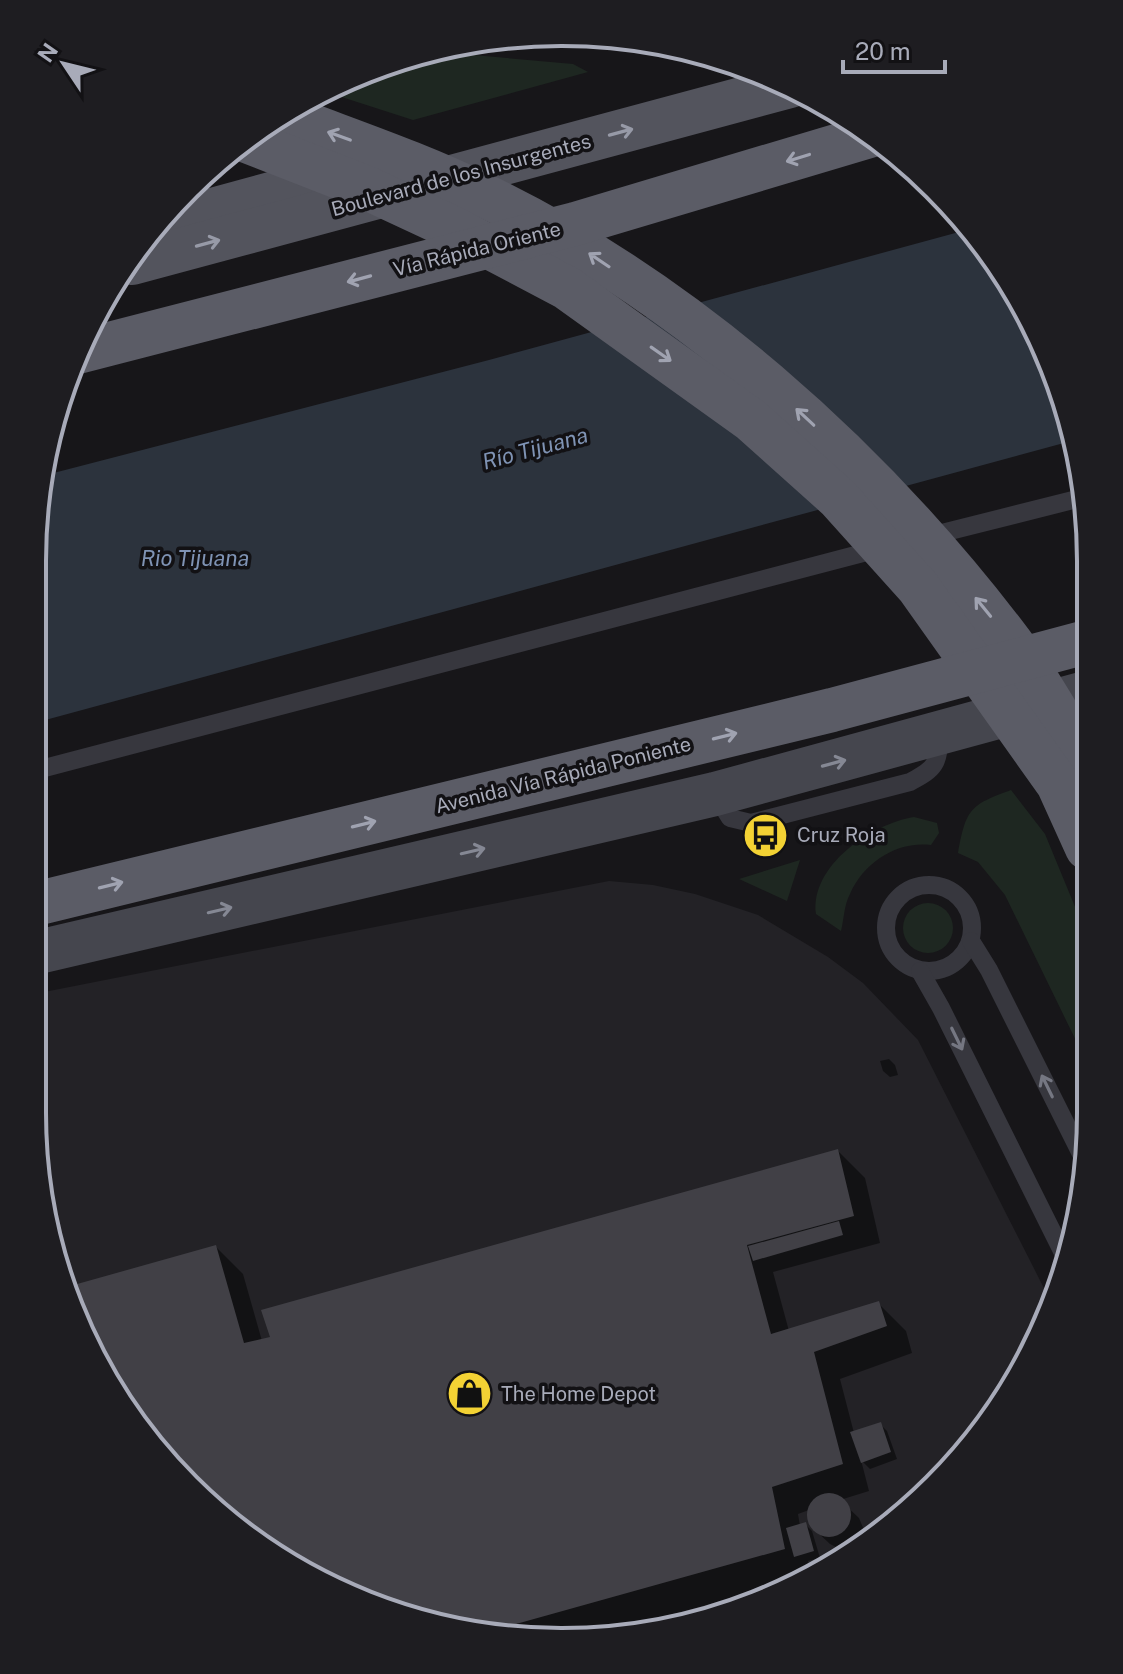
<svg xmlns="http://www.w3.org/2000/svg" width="1123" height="1674" viewBox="0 0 1123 1674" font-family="'Public Sans',sans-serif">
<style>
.built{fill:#232226}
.green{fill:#1e2721}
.water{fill:#2c333d}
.shadow{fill:#0007}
.building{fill:#414046}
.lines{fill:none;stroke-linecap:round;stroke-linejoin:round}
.service{stroke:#37373e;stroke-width:18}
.secondary{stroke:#45464e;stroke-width:44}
.primary{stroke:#53545d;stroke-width:44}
.trunk{stroke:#5b5c66;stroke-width:44}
.oneway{stroke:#979aa7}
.oneway2{stroke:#a0a3b1}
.oneway3{stroke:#858894}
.oneway4{stroke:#757782}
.labels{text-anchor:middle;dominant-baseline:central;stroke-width:7;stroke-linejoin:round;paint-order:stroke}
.street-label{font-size:20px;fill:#a8abb9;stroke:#121114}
.poi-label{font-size:20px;fill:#a8abb9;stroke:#121114;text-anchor:start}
.water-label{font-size:22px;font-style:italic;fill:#7f93b4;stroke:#121114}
.rim{fill:none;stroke:#a8abb9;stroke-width:4}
</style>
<rect width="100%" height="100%" fill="#171619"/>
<polygon class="built" points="609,881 653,885 695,894 758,915 828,957 863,983 918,1040 1051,1302 1036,1347 936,1487 826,1571 665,1632 526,1641 359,1602 239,1532 121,1407 60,1282 32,1112 34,994"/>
<g class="green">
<polygon points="428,51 573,64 588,72 413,120 323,91 358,72"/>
<path d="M1011 790 1045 834 1085 931 1083 1055 1005 895 978 862 958 853C966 810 969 805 1011 790Z"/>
<path d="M914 817 937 823 939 833 931 845C897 841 864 862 850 894 844 905 844 919 841 931L816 914C810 866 871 824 914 817Z"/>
<polygon points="800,860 787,901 739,879"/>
<circle cx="928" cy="928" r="25"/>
</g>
<polygon class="water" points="970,229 1002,267 1051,358 1075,440 38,722 42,476 489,360"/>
<g class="shadow">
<polygon points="889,1059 895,1065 898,1075 890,1077 883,1071 880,1061"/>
<polygon points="838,1151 865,1178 880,1243 773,1272 789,1331 879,1304 906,1331 912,1353 840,1379 854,1433 880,1424 887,1431 897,1459 870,1469 861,1460 869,1491 840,1500 859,1518 864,1530 855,1546 842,1550 830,1544 815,1530 811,1524 809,1510 798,1514 800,1526 805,1524 812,1531 820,1558 808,1561 811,1576 591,1637 526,1641 359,1602 239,1532 121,1407 64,1290 216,1247 243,1274 262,1341"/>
</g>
<g class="building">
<polygon points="838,1149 854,1216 747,1245 771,1334 879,1301 887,1326 814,1352 843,1464 772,1487 785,1549 487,1632 359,1602 239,1532 121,1407 63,1288 216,1245 244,1343 270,1337 261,1310"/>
<polygon points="839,1221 843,1235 753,1261 748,1246"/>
<polygon points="881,1422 891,1452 861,1463 850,1432"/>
<circle cx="829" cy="1515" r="22"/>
<polygon points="806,1522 814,1551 794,1557 786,1528"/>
</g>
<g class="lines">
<g class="service">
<polyline points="926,537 1085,497"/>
<polyline points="37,770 882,548"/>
<path d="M715 794 730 818 751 823 910 782C935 769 939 764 939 735"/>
<circle cx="929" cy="928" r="43"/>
<polyline points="971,941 989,970 1082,1156"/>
<polyline points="920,971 941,1008 1066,1259"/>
</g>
<polyline class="secondary" points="34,953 715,794 1089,692"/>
<g class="primary">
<polyline points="161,224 315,182"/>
<polyline points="132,263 790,86"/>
</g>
<g class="trunk">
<path d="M281 114C348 140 418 163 483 195 685 292 867 455 1003 632 1035 673 1061 720 1088 765"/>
<polyline points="244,140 367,188 455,229 567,288 751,420 838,498 918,587 1058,784 1087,848"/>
<polyline points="78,352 575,224 873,135"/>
<polyline points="35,904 832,710 1090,641"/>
</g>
</g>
<defs><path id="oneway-shaft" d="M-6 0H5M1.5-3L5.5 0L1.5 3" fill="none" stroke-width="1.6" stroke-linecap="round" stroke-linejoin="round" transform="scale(2)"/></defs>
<g class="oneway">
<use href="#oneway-shaft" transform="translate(621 132) rotate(-15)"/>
<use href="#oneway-shaft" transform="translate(208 243) rotate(-15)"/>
</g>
<g class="oneway2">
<use href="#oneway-shaft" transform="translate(339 136) rotate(-160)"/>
<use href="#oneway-shaft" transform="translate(798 158) rotate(163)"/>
<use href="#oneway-shaft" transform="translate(599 260) rotate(-146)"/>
<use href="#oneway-shaft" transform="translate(359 279) rotate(165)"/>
<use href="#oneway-shaft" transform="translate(661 354) rotate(35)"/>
<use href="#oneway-shaft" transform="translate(805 417) rotate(-137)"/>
<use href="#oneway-shaft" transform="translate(983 607) rotate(-129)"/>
<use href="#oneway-shaft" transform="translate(725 736) rotate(-14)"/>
<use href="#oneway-shaft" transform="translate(364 824) rotate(-14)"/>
<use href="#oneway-shaft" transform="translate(111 885) rotate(-14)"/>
</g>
<g class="oneway3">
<use href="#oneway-shaft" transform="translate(834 763) rotate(-15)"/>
<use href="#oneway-shaft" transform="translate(473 851) rotate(-13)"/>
<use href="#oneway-shaft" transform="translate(220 910) rotate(-13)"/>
</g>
<g class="oneway4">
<use href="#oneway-shaft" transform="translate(957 1039) rotate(64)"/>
<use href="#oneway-shaft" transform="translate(1047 1086) rotate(-116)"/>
</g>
<defs>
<symbol id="bus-disc" viewBox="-11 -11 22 22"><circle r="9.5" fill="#f3d234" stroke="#121114"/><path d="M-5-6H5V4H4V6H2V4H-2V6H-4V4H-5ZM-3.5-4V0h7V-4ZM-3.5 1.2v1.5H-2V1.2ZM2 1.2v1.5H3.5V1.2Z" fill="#111"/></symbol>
<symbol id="shop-disc" viewBox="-11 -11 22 22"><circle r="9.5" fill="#f3d234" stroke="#121114"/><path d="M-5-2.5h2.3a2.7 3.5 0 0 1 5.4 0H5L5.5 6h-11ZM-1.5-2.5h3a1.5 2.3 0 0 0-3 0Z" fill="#111"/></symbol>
</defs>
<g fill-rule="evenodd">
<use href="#bus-disc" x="740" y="810" width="51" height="51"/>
<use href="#shop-disc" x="444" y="1368" width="51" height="51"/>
</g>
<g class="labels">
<g class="street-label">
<text transform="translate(461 175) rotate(-15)">Boulevard de los Insurgentes</text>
<text transform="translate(477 249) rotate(-14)">Vía Rápida Oriente</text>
<text transform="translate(563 775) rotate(-14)">Avenida Vía Rápida Poniente</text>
</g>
<g class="poi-label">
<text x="797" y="835">Cruz Roja</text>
<text x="501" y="1394">The Home Depot</text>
</g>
<g class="water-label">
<text transform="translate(535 448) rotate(-15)">Río Tijuana</text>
<text x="195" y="558">Rio Tijuana</text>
</g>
</g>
<path d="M0 0H1123V1674H0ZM561 46H562A515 515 0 0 1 1077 561V1113A515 515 0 0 1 562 1628H561A515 515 0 0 1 46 1113V561A515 515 0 0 1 561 46Z" fill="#1e1d21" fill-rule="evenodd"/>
<path class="rim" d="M561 46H562A515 515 0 0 1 1077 561V1113A515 515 0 0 1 562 1628H561A515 515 0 0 1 46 1113V561A515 515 0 0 1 561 46Z"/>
<g transform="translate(64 64) rotate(305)" stroke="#121114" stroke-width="6" paint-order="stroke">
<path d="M0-6L14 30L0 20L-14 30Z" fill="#a8abb9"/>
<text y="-12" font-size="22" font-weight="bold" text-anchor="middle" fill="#a8abb9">N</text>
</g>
<path d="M843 60v12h102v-12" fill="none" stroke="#a8abb9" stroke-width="4"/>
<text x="855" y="60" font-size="24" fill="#a8abb9" stroke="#121114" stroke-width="6" paint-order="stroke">20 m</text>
</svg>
